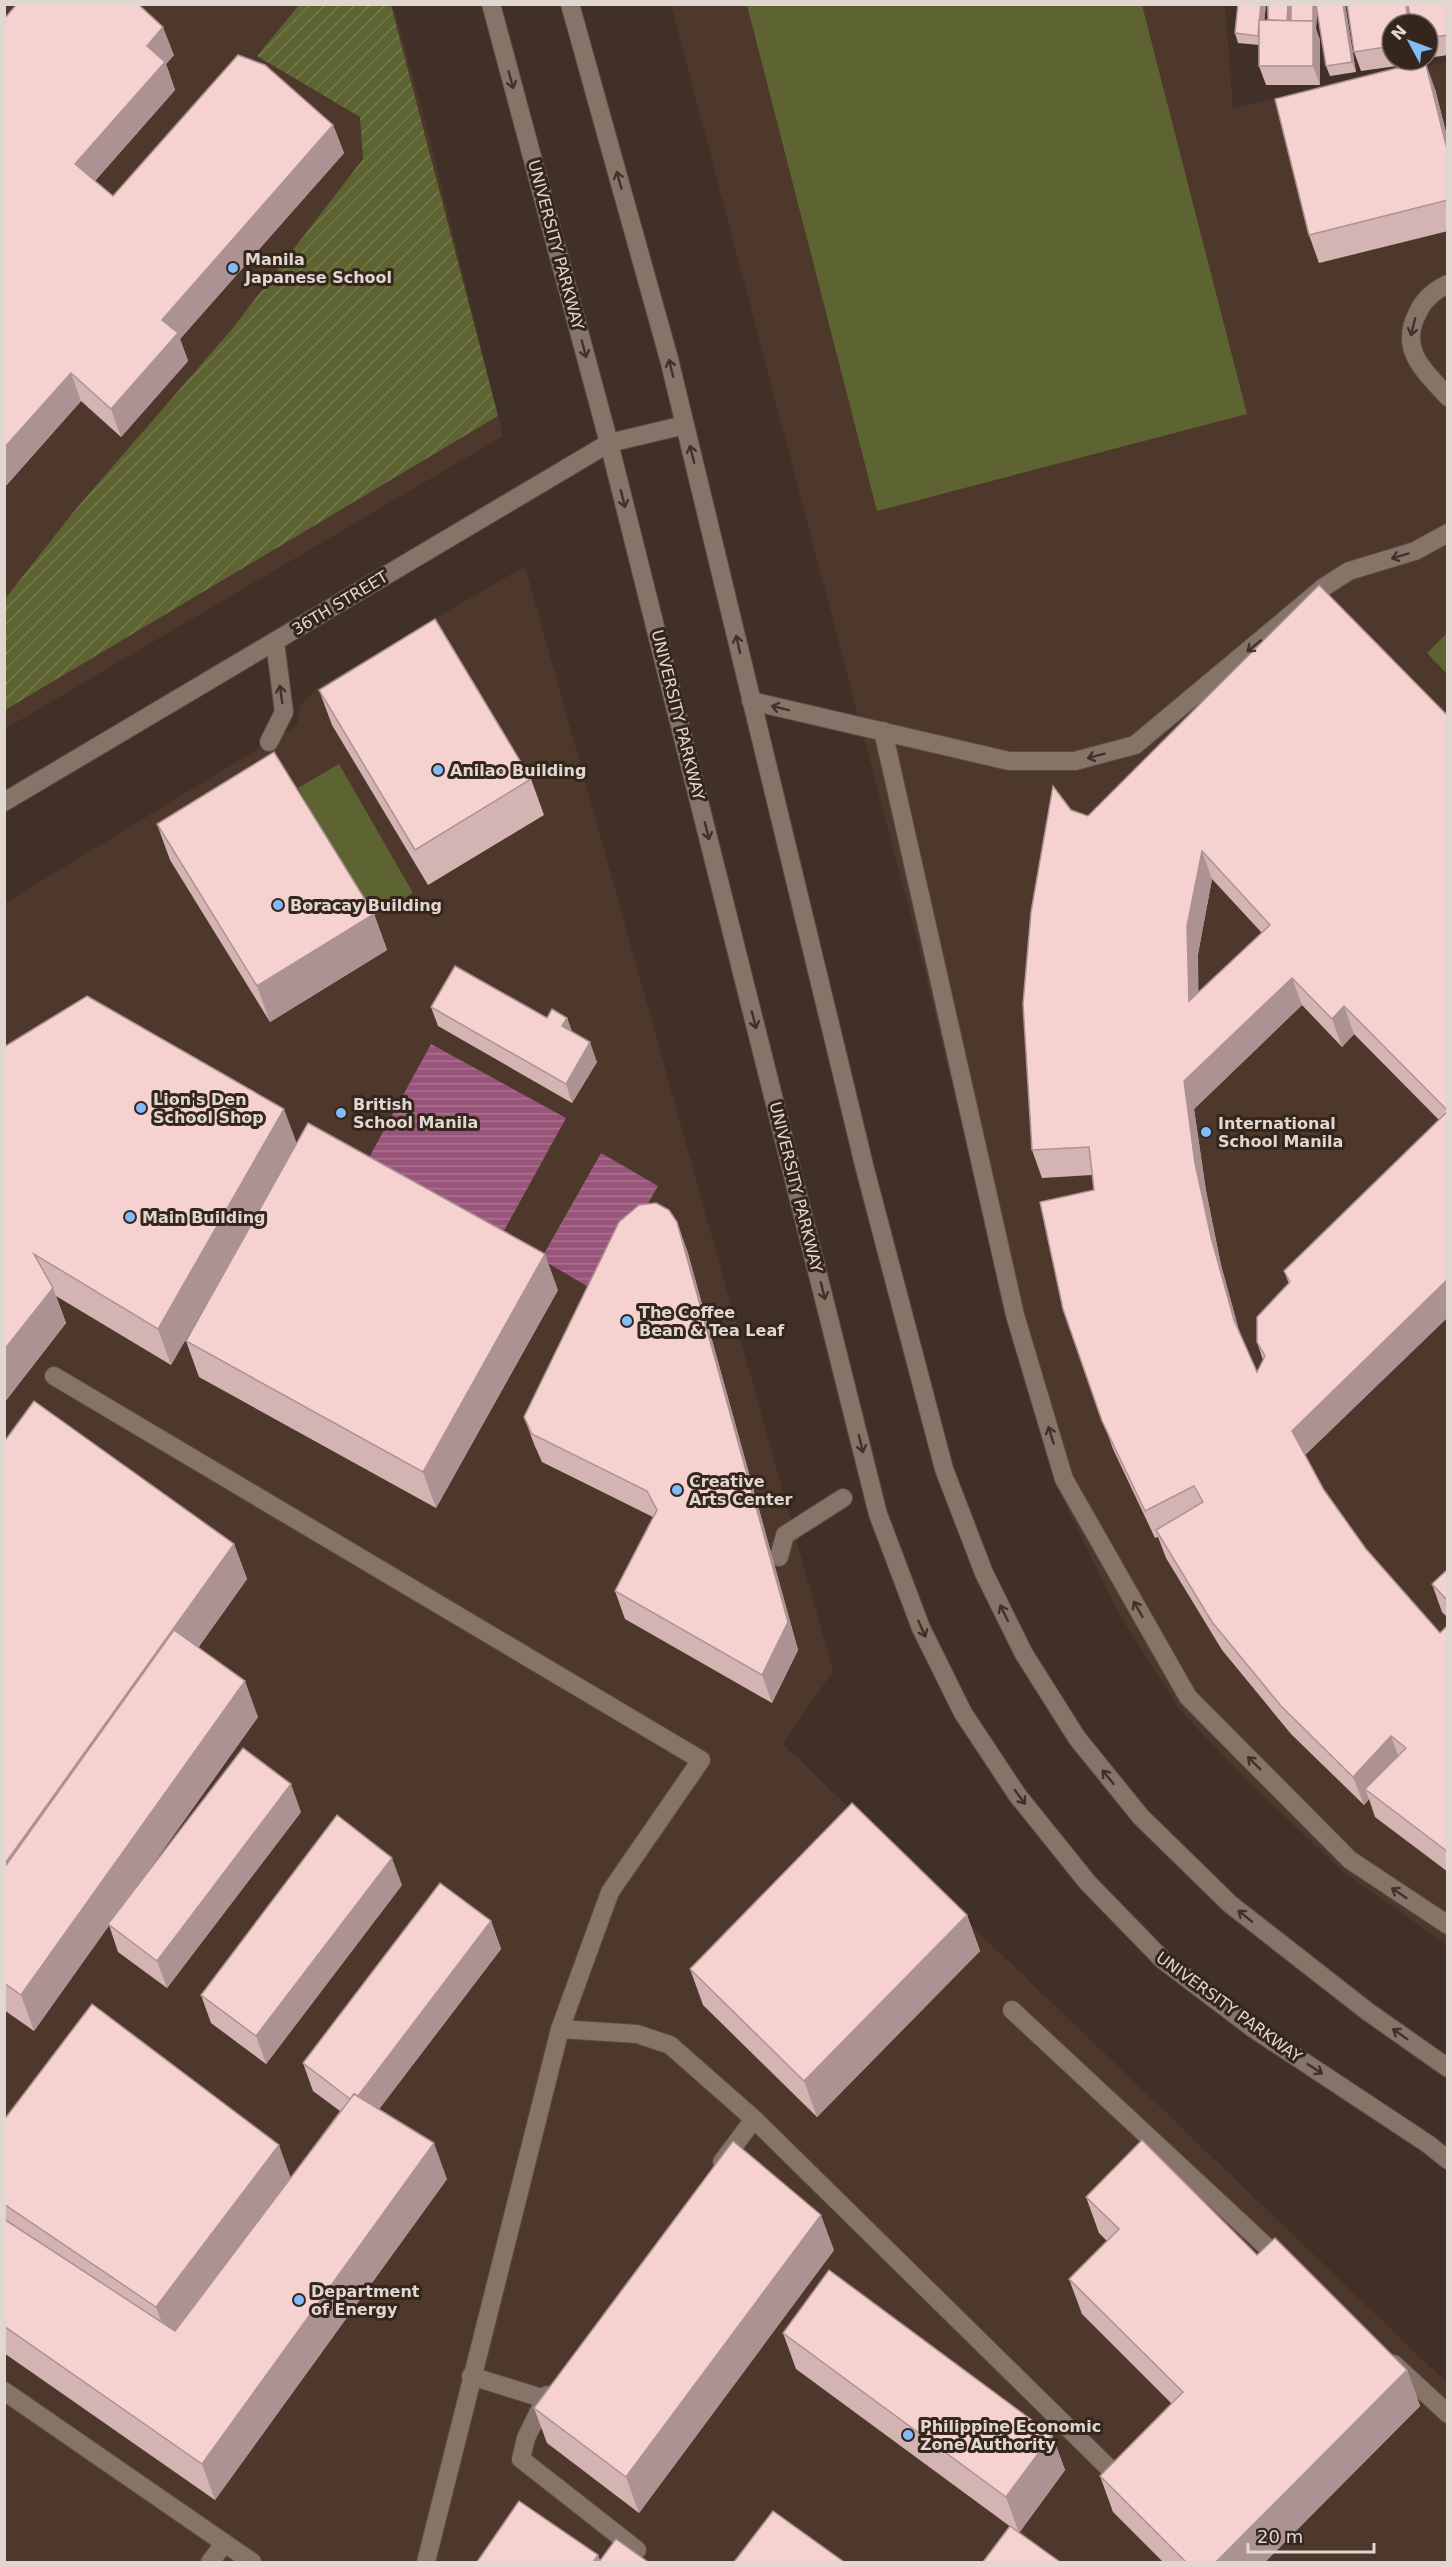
<svg xmlns="http://www.w3.org/2000/svg" width="1452" height="2567" viewBox="0 0 1452 2567" font-family="'DejaVu Sans',sans-serif">
<style>
.built{fill:#4e382b}
.park{fill:#5d6431}
.garden{fill:url(#garden-furrows)}
.water{fill:url(#water-rules)}
.lines{fill:none;stroke-linecap:round;stroke-linejoin:round}
.lane-casing{stroke:#5a4d45;stroke-width:20}
.secondary-casing{stroke:#5a4d45;stroke-width:20}
.lane{stroke:#867469;stroke-width:18}
.secondary{stroke:#867469;stroke-width:18}
.wall{fill:#d3b4b3;fill-rule:evenodd}
.shaded-wall{fill:#ac9292}
.building{fill:#f5d1d0;stroke:#ac9292;stroke-width:1.5;fill-rule:evenodd}
.oneway{stroke:#413228}
.poi-dot{fill:#81bcfa;stroke:#35261d;stroke-width:2}
.labels{text-anchor:middle;dominant-baseline:central;stroke-width:6;stroke-linejoin:round;paint-order:stroke}
.street-label{font-size:16px;fill:#e1d6d0;stroke:#35261d}
.poi-label{font-size:16px;font-weight:bold;fill:#e1d6d0;stroke:#35261d;text-anchor:start}
</style>
<defs>
<pattern id="garden-furrows" width="10" height="10" patternUnits="userSpaceOnUse" patternTransform="scale(1.5)"><rect width="10" height="10" fill="#5d6431"/><path d="M-1 1l2-2M0 10L10 0M9 11l2-2" fill="none" stroke="#74794e"/></pattern>
<pattern id="water-rules" width="6" height="5" patternUnits="userSpaceOnUse" patternTransform="scale(1.5)"><rect width="6" height="5" fill="#985479"/><path d="M0 2.5h6" fill="none" stroke="#ab7491"/></pattern>
</defs>
<rect width="100%" height="100%" fill="#403027"/>
<g class="built">
<polygon points="4,5 393,5 425,120 503,436 5,729"/>
<polygon points="671,5 1225,5 1233,108 1447,62 1447,1945 1343,1872 1245,1779 1179,1709 1119,1614 1058,1489 1008,1318 919,947"/>
<polygon points="525,566 833,1671 783,1744 1447,2383 1447,2562 5,2562 5,903 297,725 300,706 317,688"/>
</g>
<g class="park">
<polygon points="747,5 1142,5 1247,414 877,511"/>
<polygon points="1447,633 1447,674 1427,653"/>
<polygon points="339,764 413,893 372,917 298,788"/>
</g>
<polygon class="garden" points="300,4 391,5 498,416 5,710 5,599 75,510 232,329 363,159 360,117 257,56"/>
<g class="water">
<polygon points="431,1044 566,1118 500,1238 365,1165"/>
<polygon points="601,1153 658,1186 597,1292 541,1259"/>
</g>
<g class="lines">
<defs>
<g id="lane">
<path d="M1448 284C1435 290 1424 299 1418 312 1398 350 1424 370 1448 397"/>
<polyline points="751,701 1009,761 1075,761 1135,745 1324,587 1349,571 1415,551 1448,533"/>
<polyline points="883,731 1015,1315 1064,1479 1188,1697 1350,1860 1448,1925"/>
<polyline points="269,742 284,712 275,642"/>
<polyline points="54,1376 701,1760 610,1892 560,2029 426,2562"/>
<polyline points="779,1557 785,1535 843,1498"/>
<polyline points="1012,2010 1283,2262"/>
<polyline points="560,2029 637,2034 670,2045 754,2119 1122,2481"/>
<polyline points="722,2162 754,2119"/>
<polyline points="1394,2364 1448,2414"/>
<polyline points="471,2376 545,2399"/>
<polyline points="4,2391 252,2562"/>
<polyline points="547,2395 526,2438 521,2459 637,2550"/>
<polyline points="210,2562 224,2544"/>
</g>
<g id="secondary">
<polyline points="491,4 609,443 878,1514 921,1628 963,1713 1018,1796 1088,1883 1163,1960 1254,2029 1428,2144 1448,2160"/>
<polyline points="570,4 669,359 865,1169 944,1469 984,1573 1024,1654 1077,1738 1141,1817 1230,1904 1367,2011 1448,2068"/>
<polyline points="4,802 609,443 685,425"/>
</g>
</defs>
<use href="#lane" class="lane-casing"/>
<use href="#secondary" class="secondary-casing"/>
<use href="#lane" class="lane"/>
<use href="#secondary" class="secondary"/>
</g>
<g class="wall">
<polygon points="1238,4 1266,4 1264,20 1268,20 1267,4 1291,4 1317,11 1345,4 1356,72 1330,76 1326,66 1317,11 1316,29 1320,40 1320,85 1266,85 1259,66 1259,45 1238,43 1235,33"/>
<polygon points="1347,4 1448,4 1448,55 1428,58 1428,24 1392,24 1392,60 1418,60 1418,63 1361,71 1354,52"/>
<polygon points="4,19 174,55 166,64 175,90 95,181 113,196 333,125 344,153 180,339 188,361 121,437 81,401 4,488"/>
<polygon points="1435,89 1448,140 1448,231 1319,263 1309,235"/>
<polygon points="319,690 531,779 544,815 428,885 332,725"/>
<path d="M1448 716V1317L1305 1455 1324 1490 1366 1549 1440 1633 1448 1625V1872L1375 1817 1369 1799 1364 1805 1291 1734 1222 1650 1166 1558 1158 1537 1155 1538 1113 1449 1063 1309 1094 1190 1092 1175 1042 1178 1032 1150 1071 810 1088 816ZM1212 879 1262 933 1198 993V954ZM1302 1005 1342 1047 1354 1034 1439 1120 1284 1271 1289 1284 1257 1342 1263 1360 1257 1372 1240 1335 1221 1265 1206 1191 1194 1109Z"/>
<polygon points="157,824 374,914 387,950 270,1022 170,860"/>
<polygon points="431,1007 547,1018 567,1018 572,1032 597,1062 572,1103 438,1026"/>
<polygon points="4,1047 297,1143 558,1290 436,1508 199,1377 186,1341 233,1257 171,1365 56,1296 66,1323 4,1403"/>
<polygon points="687,1250 798,1650 772,1703 625,1619 615,1591 653,1517 542,1462 534,1444 524,1417"/>
<polygon points="4,1442 234,1544 247,1579 198,1648 258,1717 128,1899 301,1812 167,1988 118,1952 109,1925 34,2031 4,2010"/>
<polygon points="1448,1569 1448,1618 1442,1612 1432,1584"/>
<polygon points="402,1885 266,2064 211,2023 201,1995"/>
<polygon points="967,1915 980,1951 817,2117 703,2005 690,1969"/>
<polygon points="491,1921 501,1949 379,2109 447,2179 215,2500 4,2353 4,2120 291,2177 340,2111 313,2091 303,2063"/>
<polygon points="1086,2197 1257,2255 1407,2370 1420,2406 1265,2562 1163,2562 1113,2512 1100,2476 1172,2404 1082,2314 1069,2279 1107,2241 1099,2233"/>
<polygon points="834,2250 639,2513 547,2443 534,2408"/>
<polygon points="783,2333 1052,2435 1065,2470 1019,2533 796,2369"/>
</g>
<g class="shaded-wall">
<polygon points="1261,4 1266,4 1262,46 1258,36"/>
<polygon points="1288,4 1291,4 1290,37 1287,27"/>
<polygon points="1312,4 1315,4 1317,11 1316,29 1320,40 1320,85 1313,66"/>
<polygon points="1343,4 1345,4 1356,72 1352,62"/>
<polygon points="1406,4 1410,4 1413,24 1408,24"/>
<polygon points="163,27 174,55 166,64 175,90 85,192 75,164 147,46"/>
<polygon points="1425,61 1435,89 1448,140 1448,153"/>
<polygon points="333,125 344,153 180,339 188,361 121,437 111,409 162,320"/>
<polygon points="71,373 81,401 4,488 4,448"/>
<polygon points="1202,851 1212,879 1198,954 1199,1029 1189,1001 1187,926"/>
<polygon points="374,914 387,950 270,1022 257,986"/>
<polygon points="1292,978 1302,1005 1194,1109 1206,1191 1221,1265 1244,1348 1234,1320 1211,1237 1195,1163 1184,1081"/>
<polygon points="1344,1006 1354,1034 1342,1047 1332,1019"/>
<polygon points="567,1018 574,1037 562,1026"/>
<polygon points="590,1042 597,1062 572,1103 566,1084"/>
<polygon points="284,1109 297,1144 171,1365 158,1329"/>
<polygon points="677,1222 687,1250 798,1650 772,1703 762,1675"/>
<polygon points="545,1254 558,1290 436,1508 423,1472"/>
<polygon points="1448,1279 1448,1317 1302,1458 1292,1431"/>
<polygon points="53,1288 66,1323 4,1403 4,1350"/>
<polygon points="234,1544 247,1579 4,1919 4,1865"/>
<polygon points="245,1681 258,1717 34,2031 21,1995"/>
<polygon points="1391,1736 1401,1763 1365,1789 1369,1799 1364,1805 1353,1777"/>
<polygon points="291,1784 301,1812 167,1988 157,1961"/>
<polygon points="392,1858 402,1885 266,2064 256,2036"/>
<polygon points="967,1915 980,1951 817,2117 804,2081"/>
<polygon points="491,1921 501,1949 364,2129 354,2102"/>
<polygon points="434,2143 447,2179 215,2500 202,2464"/>
<polygon points="279,2145 292,2181 169,2342 156,2307"/>
<polygon points="821,2215 834,2250 639,2513 626,2477"/>
<polygon points="1407,2370 1420,2406 1265,2562 1216,2562"/>
<polygon points="1052,2435 1065,2470 1019,2533 1006,2497"/>
<polygon points="598,2555 601,2562 593,2562"/>
</g>
<g class="building">
<polygon points="17,4 138,4 163,27 147,46 165,62 75,164 113,196 238,55 265,65 333,125 162,320 178,333 111,409 71,373 4,448 4,19"/>
<polygon points="1238,4 1261,4 1258,36 1235,33"/>
<polygon points="1268,4 1288,4 1287,21 1268,20"/>
<rect x="1291" y="4" width="22" height="17"/>
<polygon points="1316,4 1343,4 1352,62 1326,66"/>
<polygon points="1347,4 1406,4 1408,24 1392,24 1392,46 1354,52"/>
<polygon points="1408,4 1447,4 1448,35 1428,38 1428,24 1411,24"/>
<polygon points="1259,20 1313,21 1313,66 1259,66"/>
<polygon points="1425,61 1448,153 1448,200 1309,235 1275,99"/>
<path d="M1319 585 1448 716V1111L1344 1006 1332 1019 1292 978 1184 1081 1195 1163 1211 1237 1234 1320 1257 1372 1265 1356 1257 1342V1317L1290 1282 1284 1271 1448 1111V1279L1292 1431 1324 1490 1366 1549 1440 1633 1448 1625V1852L1365 1789 1406 1748 1391 1736 1353 1777 1281 1706 1212 1622 1156 1530 1203 1502 1194 1486 1145 1511 1102 1421 1063 1309 1040 1202 1094 1190 1089 1147 1032 1150 1023 1004 1031 912 1053 786 1071 810 1088 816ZM1202 851 1270 925 1189 1001 1187 926Z"/>
<polygon points="435,619 531,779 415,850 319,690"/>
<polygon points="274,752 374,914 257,986 157,824"/>
<polygon points="455,966 547,1018 552,1009 567,1018 562,1026 590,1042 566,1084 431,1007"/>
<polygon points="87,996 284,1109 158,1329 34,1254 53,1288 4,1350 4,1047"/>
<polygon points="308,1123 545,1254 423,1472 186,1341"/>
<polygon points="656,1203 669,1210 677,1222 788,1622 762,1675 615,1591 657,1510 647,1491 532,1434 524,1417 619,1222 639,1205"/>
<polygon points="34,1401 234,1544 4,1865 4,1442"/>
<polygon points="1448,1569 1448,1601 1432,1584"/>
<polygon points="174,1630 245,1681 21,1995 4,1983 4,1868"/>
<polygon points="243,1748 291,1784 157,1961 108,1924"/>
<polygon points="852,1803 967,1915 804,2081 690,1969"/>
<polygon points="337,1815 392,1858 256,2036 201,1995"/>
<polygon points="440,1883 491,1921 358,2096 354,2094 350,2099 303,2063"/>
<polygon points="92,2004 279,2145 156,2307 4,2204 4,2120"/>
<polygon points="354,2094 434,2143 202,2464 4,2326 4,2219 175,2331"/>
<polygon points="1142,2140 1257,2255 1275,2238 1407,2370 1216,2562 1186,2562 1100,2476 1183,2392 1069,2279 1119,2229 1086,2197"/>
<polygon points="733,2141 821,2215 626,2477 534,2408"/>
<polygon points="829,2270 1052,2435 1006,2497 783,2333"/>
<polygon points="519,2501 598,2555 593,2562 477,2562"/>
<polygon points="773,2511 844,2562 734,2562"/>
<polygon points="1010,2526 1060,2562 983,2562"/>
<polygon points="616,2539 648,2562 599,2562"/>
</g>
<defs><path id="oneway-shaft" d="M-6 0H5M1.5-3L5.5 0L1.5 3" fill="none" stroke-width="1.6" stroke-linecap="round" stroke-linejoin="round" transform="scale(1.5)"/></defs>
<g class="oneway">
<use href="#oneway-shaft" transform="translate(511 80) rotate(75)"/>
<use href="#oneway-shaft" transform="translate(619 180) rotate(-106)"/>
<use href="#oneway-shaft" transform="translate(1413 327) rotate(104)"/>
<use href="#oneway-shaft" transform="translate(584 349) rotate(75)"/>
<use href="#oneway-shaft" transform="translate(671 368) rotate(-104)"/>
<use href="#oneway-shaft" transform="translate(692 454) rotate(-104)"/>
<use href="#oneway-shaft" transform="translate(623 499) rotate(76)"/>
<use href="#oneway-shaft" transform="translate(1400 556) rotate(163)"/>
<use href="#oneway-shaft" transform="translate(738 644) rotate(-103)"/>
<use href="#oneway-shaft" transform="translate(1254 646) rotate(140)"/>
<use href="#oneway-shaft" transform="translate(281 694) rotate(-98)"/>
<use href="#oneway-shaft" transform="translate(780 708) rotate(-166)"/>
<use href="#oneway-shaft" transform="translate(1096 756) rotate(165)"/>
<use href="#oneway-shaft" transform="translate(707 831) rotate(76)"/>
<use href="#oneway-shaft" transform="translate(754 1020) rotate(76)"/>
<use href="#oneway-shaft" transform="translate(823 1291) rotate(76)"/>
<use href="#oneway-shaft" transform="translate(1051 1435) rotate(-107)"/>
<use href="#oneway-shaft" transform="translate(861 1444) rotate(76)"/>
<use href="#oneway-shaft" transform="translate(1138 1609) rotate(-120)"/>
<use href="#oneway-shaft" transform="translate(1004 1613) rotate(-116)"/>
<use href="#oneway-shaft" transform="translate(922 1629) rotate(66)"/>
<use href="#oneway-shaft" transform="translate(1254 1763) rotate(-135)"/>
<use href="#oneway-shaft" transform="translate(1108 1777) rotate(-129)"/>
<use href="#oneway-shaft" transform="translate(1020 1797) rotate(53)"/>
<use href="#oneway-shaft" transform="translate(1399 1893) rotate(-146)"/>
<use href="#oneway-shaft" transform="translate(1245 1916) rotate(-141)"/>
<use href="#oneway-shaft" transform="translate(1400 2034) rotate(-145)"/>
<use href="#oneway-shaft" transform="translate(1315 2069) rotate(33)"/>
</g>
<g class="poi-dot">
<circle cx="233" cy="268" r="6"/>
<circle cx="438" cy="770" r="6"/>
<circle cx="278" cy="905" r="6"/>
<circle cx="141" cy="1108" r="6"/>
<circle cx="341" cy="1113" r="6"/>
<circle cx="1206" cy="1132" r="6"/>
<circle cx="130" cy="1217" r="6"/>
<circle cx="627" cy="1321" r="6"/>
<circle cx="677" cy="1490" r="6"/>
<circle cx="299" cy="2300" r="6"/>
<circle cx="908" cy="2435" r="6"/>
</g>
<g class="labels">
<g class="street-label">
<text transform="translate(556 245) rotate(75)">UNIVERSITY PARKWAY</text>
<text transform="translate(340 603) rotate(-31)">36TH STREET</text>
<text transform="translate(678 715) rotate(76)">UNIVERSITY PARKWAY</text>
<text transform="translate(796 1187) rotate(76)">UNIVERSITY PARKWAY</text>
<text transform="translate(1229 2007) rotate(36)">UNIVERSITY PARKWAY</text>
</g>
<g class="poi-label">
<text x="245" y="259">Manila<tspan x="245" dy="18">Japanese School</tspan></text>
<text x="450" y="770">Anilao Building</text>
<text x="290" y="905">Boracay Building</text>
<text x="153" y="1099">Lion's Den<tspan x="153" dy="18">School Shop</tspan></text>
<text x="353" y="1104">British<tspan x="353" dy="18">School Manila</tspan></text>
<text x="1218" y="1123">International<tspan x="1218" dy="18">School Manila</tspan></text>
<text x="142" y="1217">Main Building</text>
<text x="639" y="1312">The Coffee<tspan x="639" dy="18">Bean &amp; Tea Leaf</tspan></text>
<text x="689" y="1481">Creative<tspan x="689" dy="18">Arts Center</tspan></text>
<text x="311" y="2291">Department<tspan x="311" dy="18">of Energy</tspan></text>
<text x="920" y="2426">Philippine Economic<tspan x="920" dy="18">Zone Authority</tspan></text>
</g>
</g>
<rect width="1452" height="2567" fill="none" stroke="#e1d6d0" stroke-width="12"/>
<g transform="translate(1410 42) rotate(311)"><circle r="28" fill="#35261d" stroke="#7a6c65" stroke-width="1.5"/>
<path d="M0-4.5L10 22L0 15L-10 22Z" fill="#81bcfa"/>
<text y="-9" font-size="16" font-weight="bold" text-anchor="middle" fill="#e1d6d0">N</text>
</g>
<path d="M1248 2543v9h126v-9" fill="none" stroke="#e1d6d0" stroke-width="3"/>
<text x="1257" y="2543" font-size="18" fill="#e1d6d0" stroke="#35261d" stroke-width="4.5" paint-order="stroke">20 m</text>
</svg>
